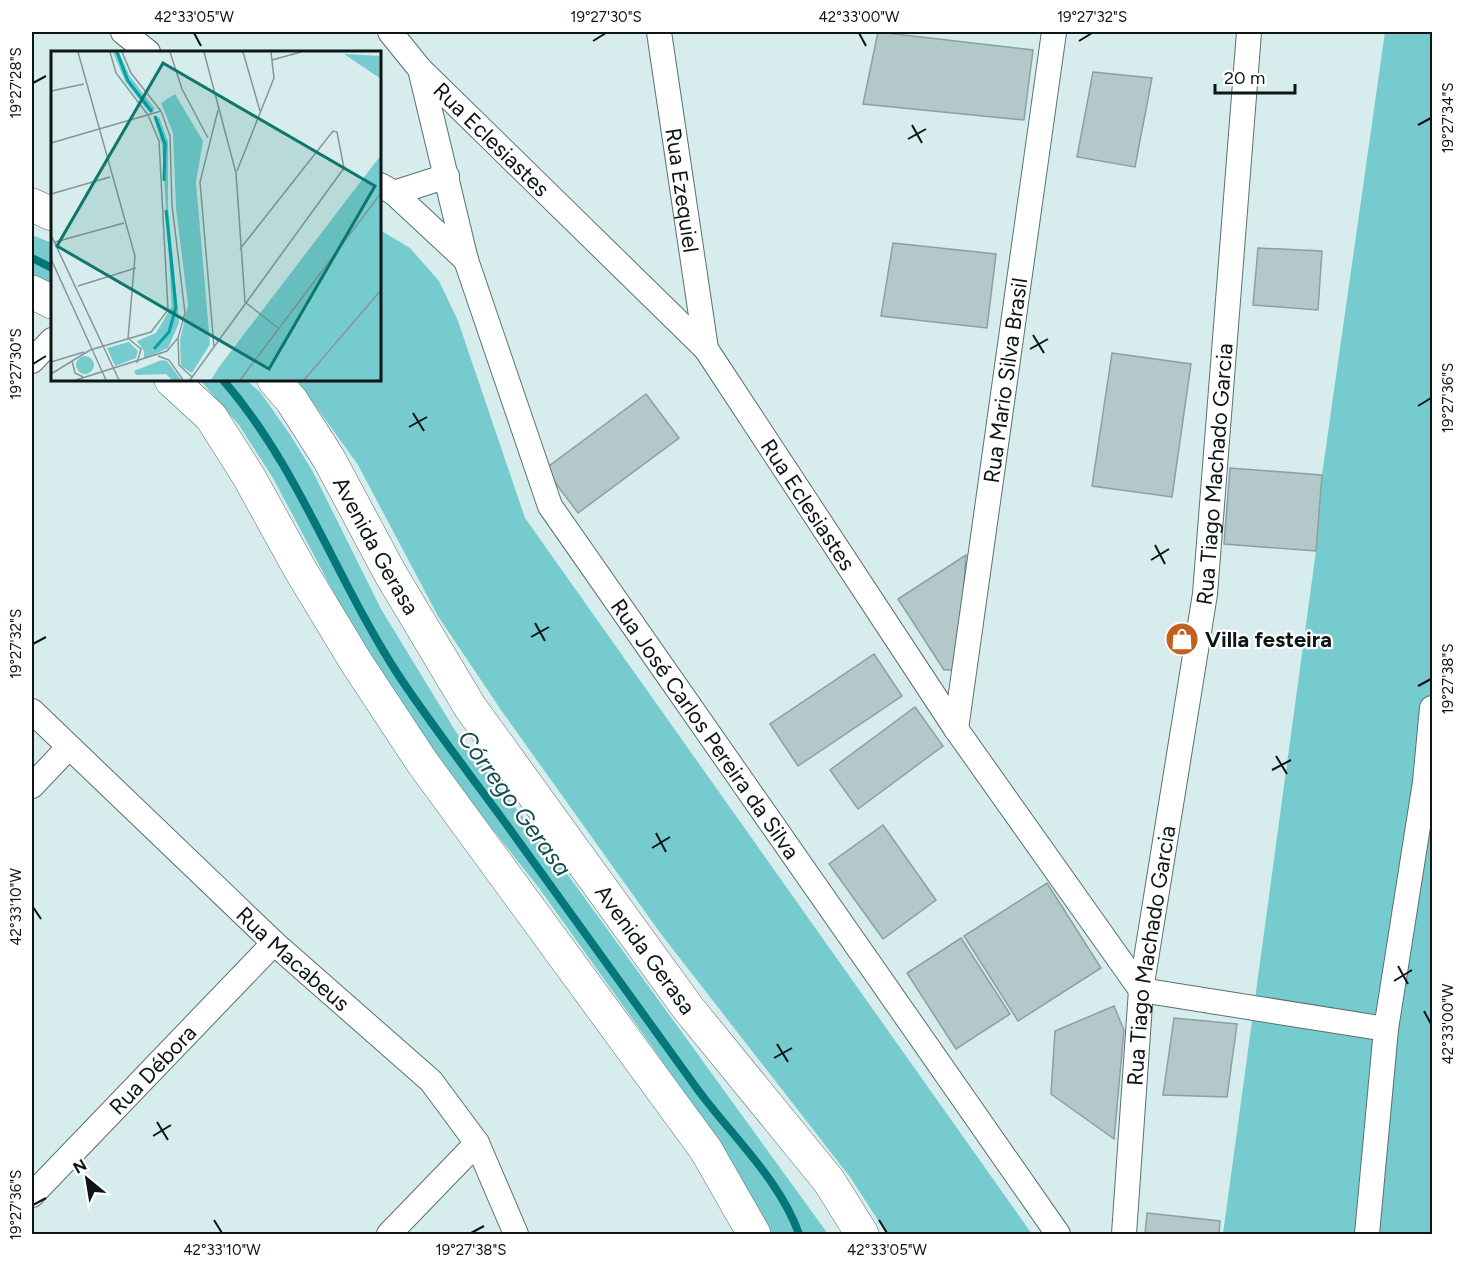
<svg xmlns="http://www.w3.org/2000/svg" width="1464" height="1266" viewBox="0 0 1464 1266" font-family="Figtree,sans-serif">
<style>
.green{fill:#76cbce}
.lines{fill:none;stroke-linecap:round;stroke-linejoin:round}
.stream{stroke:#05777b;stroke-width:8}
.building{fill:#b3c8c9;stroke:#8ba0a1;stroke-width:1.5}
.minor-casing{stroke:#5c7071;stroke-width:26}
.secondary-casing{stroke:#5c7071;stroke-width:34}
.minor{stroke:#fff;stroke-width:24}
.secondary{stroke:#fff;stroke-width:33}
.ticks{fill:none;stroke:#0d1515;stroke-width:2}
.labels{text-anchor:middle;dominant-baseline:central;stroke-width:4.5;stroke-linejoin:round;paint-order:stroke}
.street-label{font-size:22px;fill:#0d1515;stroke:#fff}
.poi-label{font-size:22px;font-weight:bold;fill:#0d1515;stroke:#fff;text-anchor:start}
.water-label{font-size:24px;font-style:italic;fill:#144b4e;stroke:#fff}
.inset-river{fill:none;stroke:#01a1a7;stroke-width:3}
.inset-road{fill:none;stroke:#869697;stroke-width:1.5}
.view{fill:#0f766e;fill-opacity:0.15;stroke:#0f766e;stroke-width:3}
.inset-edge{fill:none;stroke:#0d1515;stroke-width:3}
.neatline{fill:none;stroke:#0d1515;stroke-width:2}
.ticks-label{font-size:15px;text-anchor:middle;fill:#0d1515}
</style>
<rect width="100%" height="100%" fill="#d6eced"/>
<g class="green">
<polygon points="1385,32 1432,32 1432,1234 1223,1234 1316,551 1322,475"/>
<polygon points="380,230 410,248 439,281 458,321 525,518 1032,1234 887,1234 850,1177 661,934 501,710 438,616 358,465 297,380 380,380"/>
<polygon points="32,235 52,243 52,286 32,278"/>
<polygon points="200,380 246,380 260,392 291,436 313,472 381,609 456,732 560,864 828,1234 772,1234 721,1146 644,1035 539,888 441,764 351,625 273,478 239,425"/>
</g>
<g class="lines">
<g class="stream">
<polyline points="32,258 52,268"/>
<path d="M223 380C298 466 335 577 397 673 430 723 466 769 501 817 566 908 632 999 698 1090 732 1136 780 1180 799 1234"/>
</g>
</g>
<g class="building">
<polygon points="878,32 1033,50 1024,120 863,104"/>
<polygon points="1093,72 1152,78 1135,167 1077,157"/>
<polygon points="893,243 996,254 987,328 881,316"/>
<polygon points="1258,248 1322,251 1318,310 1253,305"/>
<polygon points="1112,353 1191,364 1172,497 1092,486"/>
<polygon points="646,394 679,438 578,513 545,469"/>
<polygon points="1230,468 1322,475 1316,551 1224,544"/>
<polygon points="966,555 958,670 944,670 898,599"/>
<polygon points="874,654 902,696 798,766 770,724"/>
<polygon points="915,707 943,746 858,809 830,770"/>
<polygon points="883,825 936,900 883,939 829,864"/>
<polygon points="1047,883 1101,968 1018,1021 964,936"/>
<polygon points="961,938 1010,1014 956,1049 907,973"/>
<polygon points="1114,1006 1124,1030 1114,1139 1051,1094 1055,1031"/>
<polygon points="1174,1018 1237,1024 1227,1097 1163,1095"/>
<polygon points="1147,1213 1220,1221 1219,1234 1145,1234"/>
</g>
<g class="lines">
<defs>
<g id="minor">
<polyline points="123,32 148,52"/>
<path id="s1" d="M390 32 420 69 706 349 956 729 1141 990 1386 1029"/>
<path id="s2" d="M659 32 706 349"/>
<path id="s3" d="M420 69 466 260 550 506 1058 1234"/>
<polyline points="380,185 394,193 466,260"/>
<polyline points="394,193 447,176"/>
<polyline points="32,361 52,340"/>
<path id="s4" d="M32 711 274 943 431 1081 477 1143 516 1234"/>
<path id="s5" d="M956 729 1054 32"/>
<polyline points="32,786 68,748"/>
<path id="s6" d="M32 1195 274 943"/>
<polyline points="389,1234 477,1143"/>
<path id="s7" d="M1124 1234 1141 990 1205 594 1249 32"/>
<polyline points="1367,1234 1386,1029 1425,782 1432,708"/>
</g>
<g id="secondary">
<polyline points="32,205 52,214"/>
<polyline points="32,292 52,302"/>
<polyline points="171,380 211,417 249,477 301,571 356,662 422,762 706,1150 754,1234"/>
<path id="s8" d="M274 380 292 401 329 459 390 573 470 707 688 1008 829 1181 862 1234"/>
</g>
</defs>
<use href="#minor" class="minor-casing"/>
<use href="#secondary" class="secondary-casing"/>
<use href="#minor" class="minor"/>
<use href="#secondary" class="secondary"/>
</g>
<path class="ticks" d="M194 33 201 46M859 33 866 46M593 41 606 33M1079 41 1092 33M33 83 46 76M912 125 922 143M1418 125 1431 118M908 139 926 129M1033 335 1044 353M1030 349 1048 339M33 364 46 356M1418 406 1431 398M413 413 424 431M409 427 427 417M1155 545 1165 564M1151 560 1169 549M535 623 545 641M531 637 549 627M33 644 46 637M1418 686 1431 679M1276 756 1287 774M1272 770 1291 760M656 833 666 852M652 848 670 837M33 907 41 919M1398 966 1408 984M1394 981 1412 970M1424 1011 1431 1024M777 1044 788 1062M774 1058 792 1048M157 1122 168 1140M153 1136 171 1125M33 1205 46 1198M214 1220 222 1233M879 1220 887 1233M471 1233 484 1226"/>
<defs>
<symbol id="shop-disc" viewBox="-11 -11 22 22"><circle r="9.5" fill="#c1601f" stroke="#fff"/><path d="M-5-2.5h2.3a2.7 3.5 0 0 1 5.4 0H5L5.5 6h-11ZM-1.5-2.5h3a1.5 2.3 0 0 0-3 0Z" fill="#fff"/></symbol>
</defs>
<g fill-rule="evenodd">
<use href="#shop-disc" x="1163" y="620" width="38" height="38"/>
</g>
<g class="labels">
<g class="street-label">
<text stroke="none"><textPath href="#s1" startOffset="148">Rua Eclesiastes</textPath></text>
<text stroke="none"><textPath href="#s2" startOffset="160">Rua Ezequiel</textPath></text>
<text stroke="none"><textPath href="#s5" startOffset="352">Rua Mario Silva Brasil</textPath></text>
<text stroke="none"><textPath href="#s7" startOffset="766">Rua Tiago Machado Garcia</textPath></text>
<text stroke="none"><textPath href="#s1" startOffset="634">Rua Eclesiastes</textPath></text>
<text stroke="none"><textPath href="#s8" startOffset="195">Avenida Gerasa</textPath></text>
<text stroke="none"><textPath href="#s3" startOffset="728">Rua José Carlos Pereira da Silva</textPath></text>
<text stroke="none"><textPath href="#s8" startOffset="681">Avenida Gerasa</textPath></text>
<text stroke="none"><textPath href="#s7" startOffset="280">Rua Tiago Machado Garcia</textPath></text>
<text stroke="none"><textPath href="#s4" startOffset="360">Rua Macabeus</textPath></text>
<text stroke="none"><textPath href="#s6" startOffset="174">Rua Débora</textPath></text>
</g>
<g class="poi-label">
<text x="1205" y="639">Villa festeira</text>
</g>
<g class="water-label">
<text transform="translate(515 803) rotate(54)">Córrego Gerasa</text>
</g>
</g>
<g transform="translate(51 51)">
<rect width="330" height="330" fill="#d6eced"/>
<path d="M62 1H68L78 24 104 58 98 61 74 30ZM293 3 330 5V28ZM124 43 152 90 145 131 159 293 141 322 130 315 129 289 137 254 125 157 122 82 110 52ZM108 66 117 91V156L128 272 117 297 93 308V300L86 290 105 282 121 255 111 94 103 67ZM330 104V329H160L168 316ZM78 291 87 300 85 307 64 315 56 297ZM25 314a9 9 0 1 1 18 0a9 9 0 1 1-18 0ZM111 309 116 310 130 329H121L115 323 85 324 83 320Z" fill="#76cbce"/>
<path class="inset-river" d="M66 1 77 30 101 61M104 65 114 93 113 130M103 298 118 281 125 256 115 159"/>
<path class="inset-road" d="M27 1 84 205 77 288M119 1 131 38 157 87M153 1 185 122 194 251 227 277M192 1 209 60M221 9 250 1M0 40 33 33M0 92 110 60M186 120 223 27 220 1M0 143 59 126M0 184 68 329M4 191 73 172M0 208 55 329M27 235 85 217M127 287 128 314 141 326M78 288 90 298 86 312M163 296 149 131 167 59M107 305 118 309 132 329M21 310 24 322 32 326M0 311 33 301M0 323 39 299 100 281 117 259 108 90 97 64 65 22 59 1M25 329 116 300 127 287 134 262 121 154 119 85 110 60 80 22 71 1M139 329 293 117 286 81 282 80 189 198M189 329 330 142M253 329 330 239"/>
<path class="view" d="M112 12 324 135 218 318 6 195Z"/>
<rect width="330" height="330" class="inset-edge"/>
</g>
<rect width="1464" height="1266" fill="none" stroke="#ffffff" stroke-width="66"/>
<g transform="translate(87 1179) rotate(330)" stroke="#ffffff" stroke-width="4.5" paint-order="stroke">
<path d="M0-4.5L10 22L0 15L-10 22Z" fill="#0d1515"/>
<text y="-9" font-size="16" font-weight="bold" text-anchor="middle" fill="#0d1515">N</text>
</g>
<path d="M1215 84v9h80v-9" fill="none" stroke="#0d1515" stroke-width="3"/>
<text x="1224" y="84" font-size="18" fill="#0d1515" stroke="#ffffff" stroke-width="4.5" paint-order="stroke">20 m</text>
<rect x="33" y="33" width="1398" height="1200" class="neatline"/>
<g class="ticks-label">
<text x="194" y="22">42°33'05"W</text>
<text x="606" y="22">19°27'30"S</text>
<text x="859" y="22">42°33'00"W</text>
<text x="1092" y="22">19°27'32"S</text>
<text transform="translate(16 83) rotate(-90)" y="5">19°27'28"S</text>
<text transform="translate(1448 118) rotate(-90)" y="5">19°27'34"S</text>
<text transform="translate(16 364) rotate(-90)" y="5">19°27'30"S</text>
<text transform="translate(1448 398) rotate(-90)" y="5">19°27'36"S</text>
<text transform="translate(16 644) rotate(-90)" y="5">19°27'32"S</text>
<text transform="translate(1448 679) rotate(-90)" y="5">19°27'38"S</text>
<text transform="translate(16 907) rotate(-90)" y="5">42°33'10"W</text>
<text transform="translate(1448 1024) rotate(-90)" y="5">42°33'00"W</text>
<text transform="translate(16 1205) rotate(-90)" y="5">19°27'36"S</text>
<text x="222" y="1255">42°33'10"W</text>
<text x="471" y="1255">19°27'38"S</text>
<text x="887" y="1255">42°33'05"W</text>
</g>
</svg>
